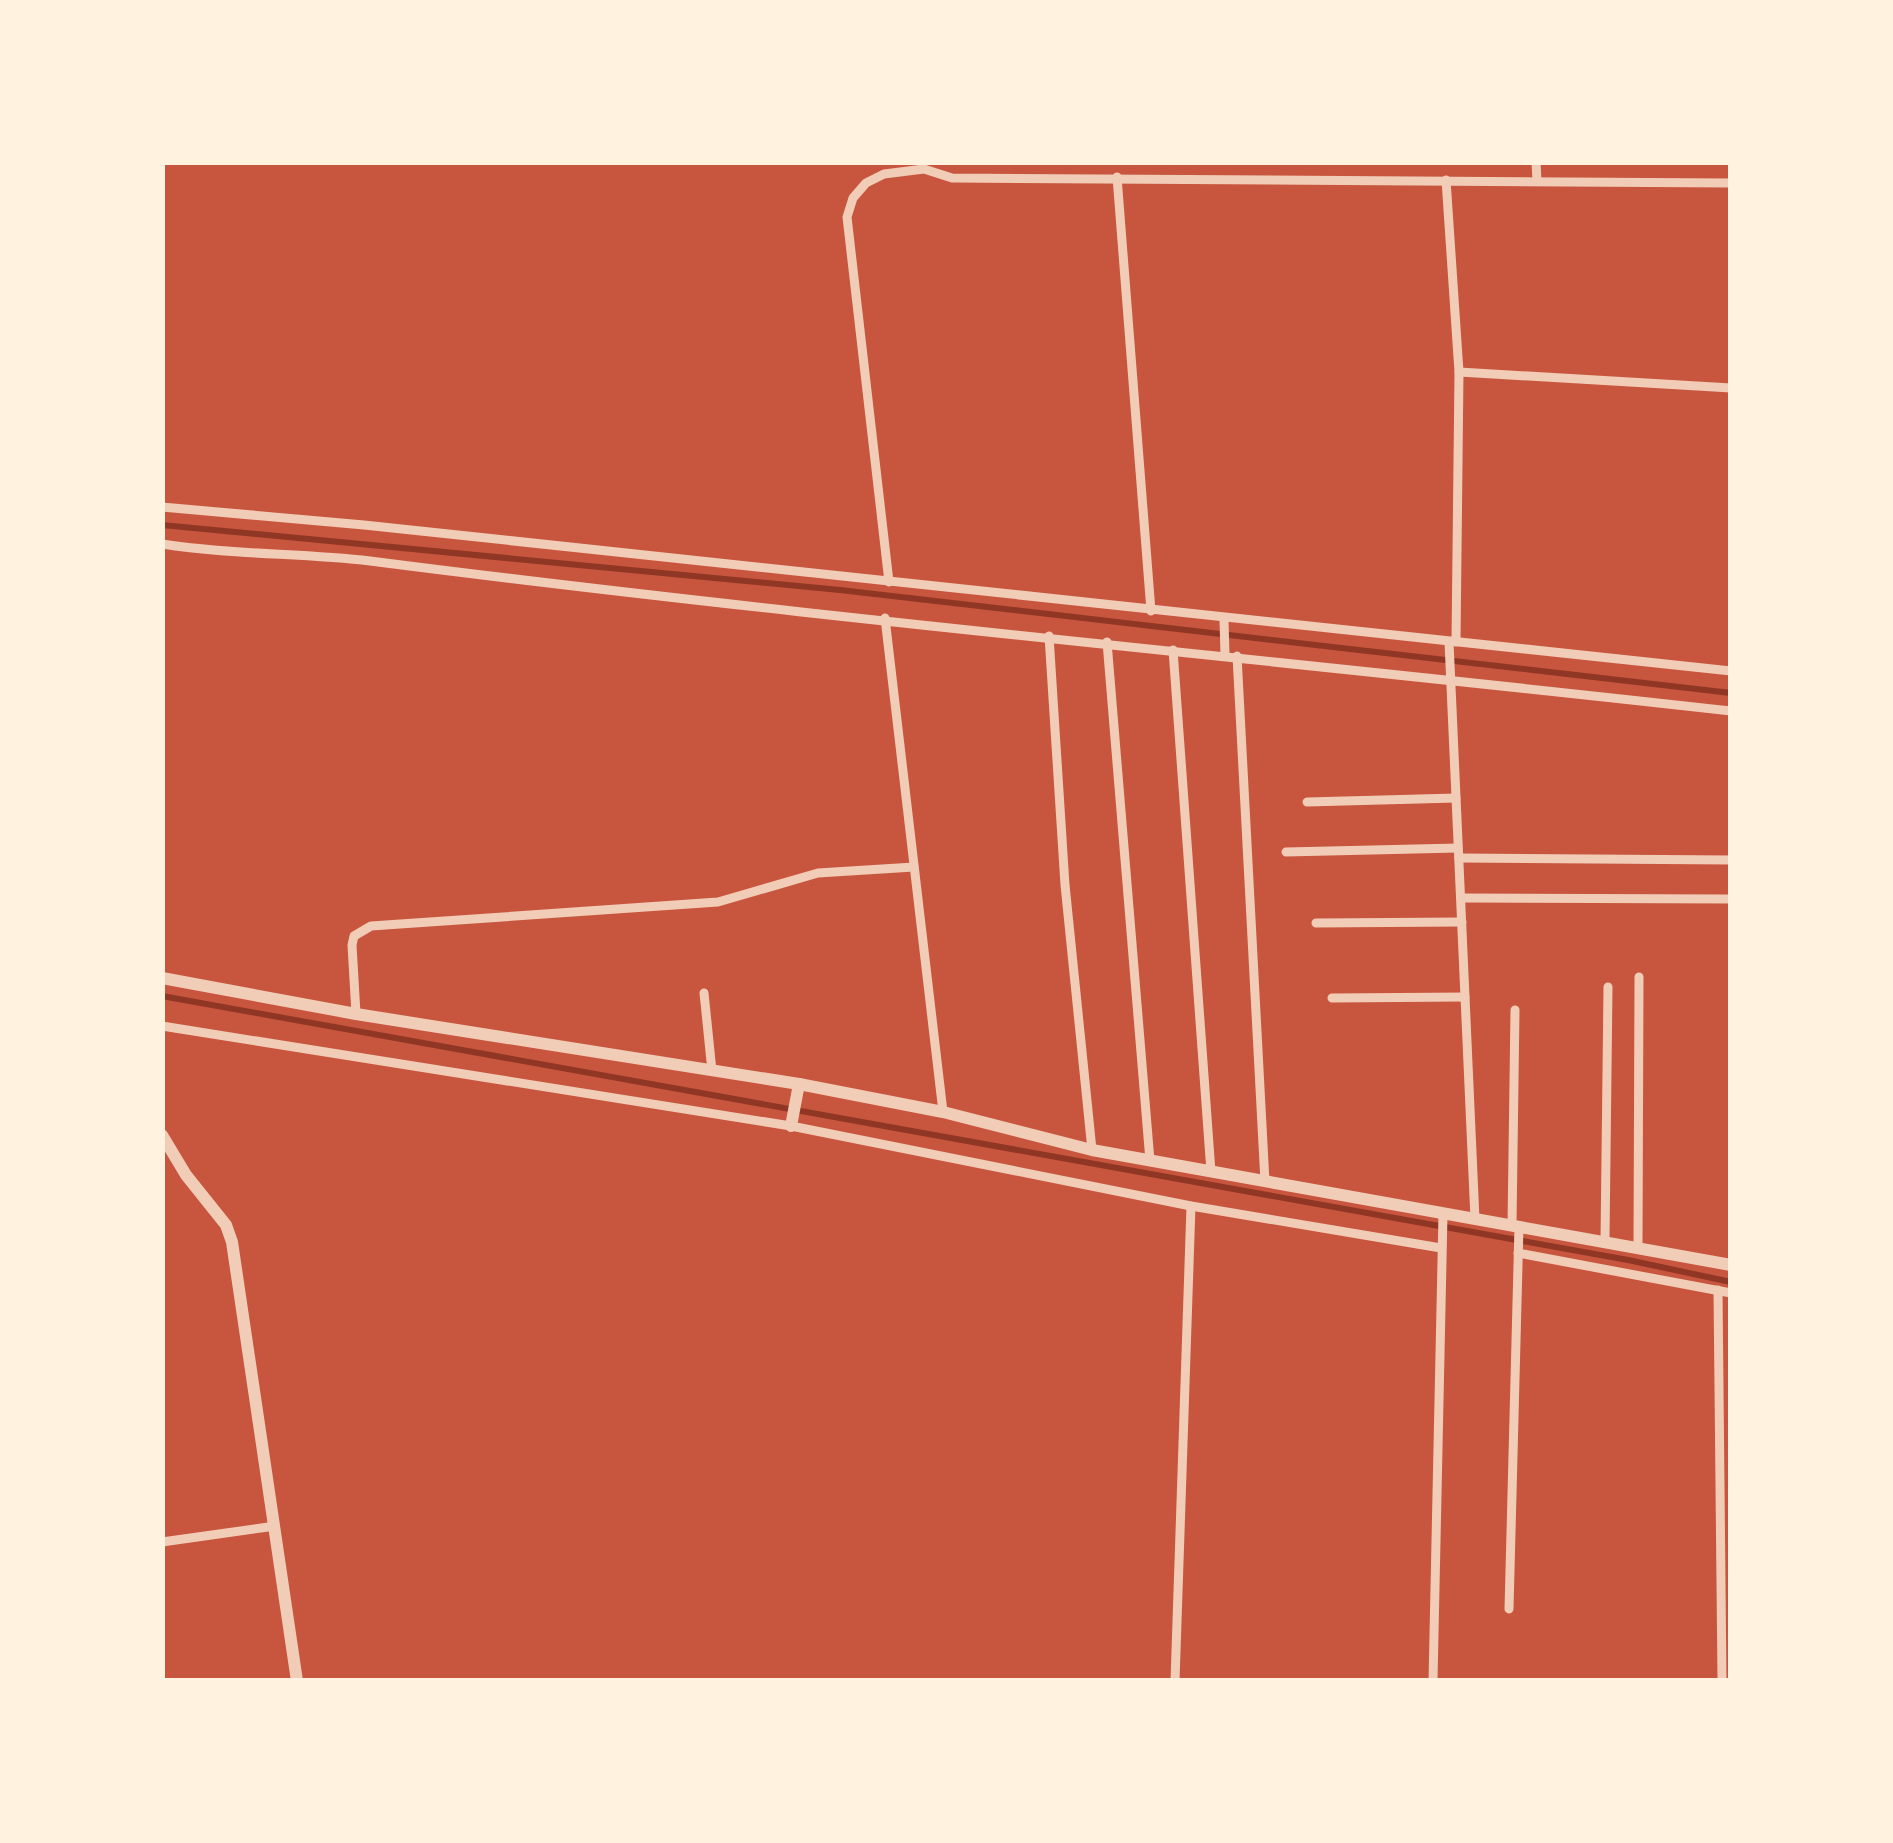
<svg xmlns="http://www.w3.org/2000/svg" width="1893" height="1843" viewBox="0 0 1893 1843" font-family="'Golos Text',sans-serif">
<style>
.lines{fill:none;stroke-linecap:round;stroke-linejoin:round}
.stream{stroke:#8f3625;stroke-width:6}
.minor{stroke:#f1ccb7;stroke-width:9}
.tertiary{stroke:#f1ccb7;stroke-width:12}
</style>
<rect width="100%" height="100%" fill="#c8553d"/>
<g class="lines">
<g class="stream">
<polyline points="162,525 840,590 1731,693"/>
<polyline points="162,996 1628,1260 1731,1282"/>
</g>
<g class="minor">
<polyline points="1536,162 1537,181"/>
<polyline points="1117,177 1151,611"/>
<polyline points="1446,180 1459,372 1456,642"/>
<polyline points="1459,372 1731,388"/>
<polyline points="162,507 364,525 1731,671"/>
<path d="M162 544C231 555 301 553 370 561 823 619 1277 660 1731 711"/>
<polyline points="889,582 847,217 853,198 866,183 884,174 924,169 952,178 1731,183"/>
<polyline points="885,618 943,1112"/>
<polyline points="1224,620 1225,655"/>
<polyline points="1049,636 1065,885 1092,1150"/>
<polyline points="1107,642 1150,1161"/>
<polyline points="1449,642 1475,1219"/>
<polyline points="1173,650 1211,1172"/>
<polyline points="1237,656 1265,1182"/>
<polyline points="1307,802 1456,798"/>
<polyline points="1286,852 1458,848"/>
<polyline points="1459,858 1731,860"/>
<polyline points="1461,898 1730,899"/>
<polyline points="1316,923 1462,922"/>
<polyline points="704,993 712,1071"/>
<polyline points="1332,998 1465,997"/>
<polyline points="356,1014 352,945 354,936 371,926 718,902 818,873 914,867"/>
<polyline points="162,1026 791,1126 1191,1206 1441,1248"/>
<polyline points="1512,1225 1515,1010"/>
<polyline points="1605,1240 1608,987"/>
<polyline points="1638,1246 1639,977"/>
<polyline points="1518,1253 1731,1293"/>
<polyline points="1718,1290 1722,1681"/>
<polyline points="162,1542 275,1526"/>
<polyline points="1509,1609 1519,1226"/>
<polyline points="1175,1681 1191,1206"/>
<polyline points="1433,1681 1443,1214"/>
</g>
<g class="tertiary">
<polyline points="162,978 356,1014 799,1084 943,1112 1092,1150 1731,1265"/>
<polyline points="791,1126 799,1084"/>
<polyline points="162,1135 186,1175 226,1225 232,1242 297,1681"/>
</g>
</g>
<rect width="1893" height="1843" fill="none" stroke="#fff3e0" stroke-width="330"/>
</svg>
